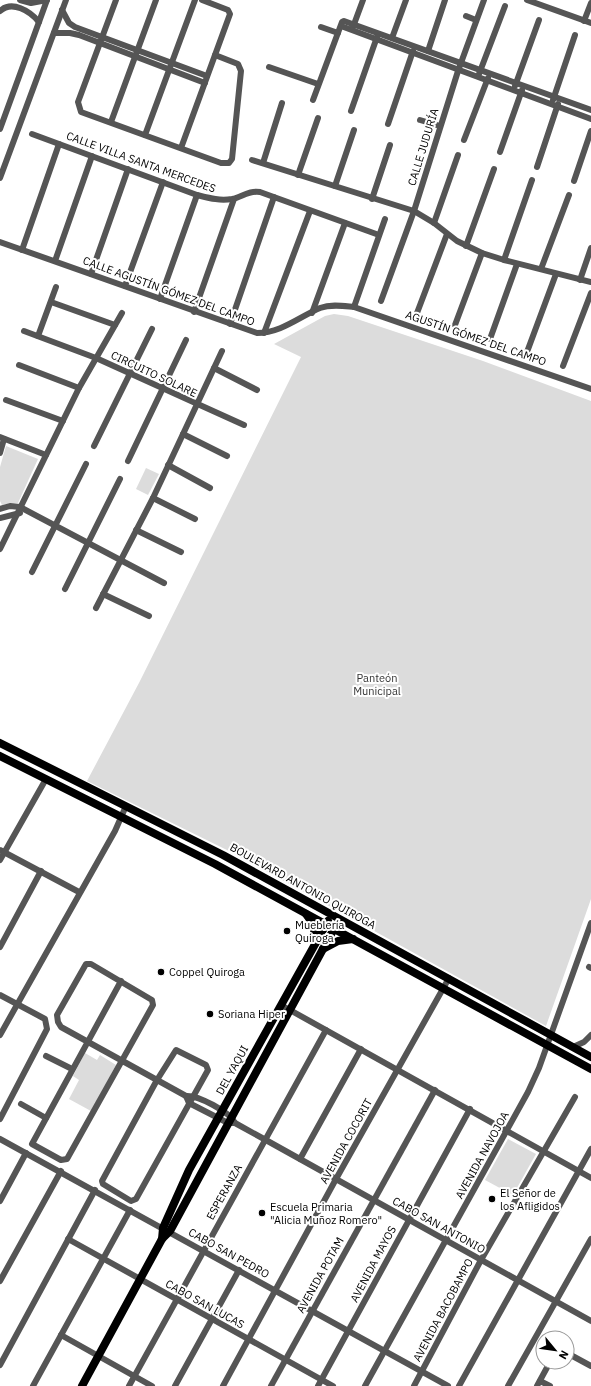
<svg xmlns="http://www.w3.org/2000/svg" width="591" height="1386" viewBox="0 0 591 1386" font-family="'IBM Plex Sans',sans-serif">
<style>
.green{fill:#dcdcdc}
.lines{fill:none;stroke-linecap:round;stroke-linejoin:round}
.minor{stroke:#555;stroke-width:6}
.major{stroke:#000;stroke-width:8}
.poi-dot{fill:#000;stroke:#fff;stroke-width:1.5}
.labels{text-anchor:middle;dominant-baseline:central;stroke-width:4;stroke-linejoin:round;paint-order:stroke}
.street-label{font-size:11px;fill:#000;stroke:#fff}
.park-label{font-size:11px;fill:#333;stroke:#fff}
.poi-label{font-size:11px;fill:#000;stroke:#fff;text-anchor:start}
</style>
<rect width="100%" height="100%" fill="#fff"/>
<g class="green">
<polygon points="334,314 348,316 483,361 591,401 591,899 546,1026 233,853 87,781 140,681 301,357 274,344 325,316"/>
<polygon points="6,446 38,459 18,503 2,505 0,501 0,467"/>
<polygon points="146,468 159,474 148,495 136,489"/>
<polygon points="85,1053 97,1060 100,1055 116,1065 91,1111 69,1099 79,1080 73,1076"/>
<polygon points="508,1139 536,1154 513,1195 485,1180"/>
</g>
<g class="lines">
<g class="minor">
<polyline points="20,0 31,3 47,0"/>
<polyline points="116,0 78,102 81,112 221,163 229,163 232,159 241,71 238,64 215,55"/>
<polyline points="527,0 591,23"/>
<polyline points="62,10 69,23 75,27 207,76"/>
<path d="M0 11C12 0 30 11 39 22"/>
<polyline points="466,16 476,20"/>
<polyline points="584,21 591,3"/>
<polyline points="341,26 591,119"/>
<polyline points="321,27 338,33"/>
<polyline points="353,27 363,0"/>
<polyline points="54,33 70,33 79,35 205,83"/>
<polyline points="392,38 406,0"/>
<polyline points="428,51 445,0"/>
<polyline points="269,67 318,84"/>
<polyline points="479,74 505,6"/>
<polyline points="515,86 539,20"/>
<polyline points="313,100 342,22 344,21 591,110"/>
<polyline points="553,100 575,35"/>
<polyline points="351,111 377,37"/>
<polyline points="420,120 440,126"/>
<polyline points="111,122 156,0"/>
<polyline points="388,124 413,51"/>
<polyline points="0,129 47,0"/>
<path d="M32 134 197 195C209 198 219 201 232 199 242 197 249 190 260 192L379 235"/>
<polyline points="145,135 195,0"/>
<polyline points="464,140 488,78"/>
<polyline points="181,148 230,14 228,10 202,0"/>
<polyline points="500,152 522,90"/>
<polyline points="252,160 414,211 434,223 457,241 482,253 504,260 591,282"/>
<polyline points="263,163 282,103"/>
<polyline points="537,167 558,104"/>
<polyline points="298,175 318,118"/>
<polyline points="0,178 66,0"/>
<polyline points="574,181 591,131"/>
<polyline points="335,186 354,130"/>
<polyline points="372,199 390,145"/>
<polyline points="434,223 458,155"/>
<path d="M0 242 257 333C281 333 299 317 320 308 331 304 343 306 354 307L591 389"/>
<polyline points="466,246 494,169"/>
<polyline points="22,250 59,144"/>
<polyline points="504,260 532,180"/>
<polyline points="55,261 92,156"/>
<polyline points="541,269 569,195"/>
<polyline points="91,274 128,169"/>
<polyline points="580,280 591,248"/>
<polyline points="125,286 163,182"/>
<polyline points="160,299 197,195"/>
<polyline points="381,301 414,211 458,71 484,0"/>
<polyline points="51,302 115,325"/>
<polyline points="354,307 385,219"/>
<polyline points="194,312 234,199"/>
<polyline points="312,313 345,223"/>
<polyline points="417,313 447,234"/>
<polyline points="230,324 274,197"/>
<polyline points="455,325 482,253"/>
<polyline points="24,331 96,358 244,425"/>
<polyline points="264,333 310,211"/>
<polyline points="38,336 56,287"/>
<polyline points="490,339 517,264"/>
<polyline points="527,352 556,274"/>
<polyline points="19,365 79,388"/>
<polyline points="563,366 591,293"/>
<polyline points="214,368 257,390"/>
<polyline points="6,400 63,421"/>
<polyline points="183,434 227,456"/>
<polyline points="0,437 46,455"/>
<polyline points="94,446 152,329"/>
<polyline points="0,453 4,439"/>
<polyline points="128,461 186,340"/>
<polyline points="168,465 210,488"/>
<polyline points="153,498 195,519"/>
<polyline points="0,509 10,506 20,507 164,583"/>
<polyline points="0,518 20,513"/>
<polyline points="136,530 181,552"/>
<polyline points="0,549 79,388 122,313"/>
<polyline points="32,572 86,464"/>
<polyline points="65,589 120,479"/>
<polyline points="103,594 149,616"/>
<polyline points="96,608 153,498 222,351"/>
<polyline points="0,850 79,892"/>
<polyline points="0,860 46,779"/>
<polyline points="0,947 41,871"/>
<polyline points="589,967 591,968"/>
<path d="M121 981 32 1144 61 1160 67 1159 153 1005 152 1000 91 964H86L57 1015 58 1022 61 1027 186 1096C198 1095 230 1112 235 1123"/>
<polyline points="0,995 45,1019 47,1029 0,1119"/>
<polyline points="281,1005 591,1178"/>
<polyline points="0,1035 115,831 126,806"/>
<polyline points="573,1047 584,1042 591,1035"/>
<polygon points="176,1050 206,1065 208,1070 136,1199 131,1201 103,1184 102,1181 157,1080"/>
<polyline points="46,1056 72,1069"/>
<polyline points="186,1096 189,1103 228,1123 235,1123 264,1139 591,1321"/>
<polyline points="21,1104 46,1118"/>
<polyline points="0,1139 448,1386"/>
<polyline points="300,1159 361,1049"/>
<polyline points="0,1201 26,1153"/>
<polyline points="68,1239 333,1386"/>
<polyline points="0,1281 61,1171"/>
<polyline points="61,1335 152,1386"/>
<polyline points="567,1353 591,1366"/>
<polyline points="0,1365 95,1190"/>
<polyline points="540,1381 550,1386"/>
<polyline points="33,1386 130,1210"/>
<polyline points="129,1386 326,1030"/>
<polyline points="175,1386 239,1270"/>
<polyline points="223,1386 336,1179 449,978"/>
<polyline points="271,1386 435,1090"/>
<polyline points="318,1386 470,1109"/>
<polyline points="365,1386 528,1092 539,1068 591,923"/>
<polyline points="414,1386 481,1260 575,1097"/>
<polyline points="459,1386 591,1149"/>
<polyline points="508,1386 591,1239"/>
<polyline points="537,1386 550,1362"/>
</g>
<g class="major">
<polyline points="0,743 223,855 591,1057"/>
<polyline points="0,756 215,864 591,1069"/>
<path d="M306 914C314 923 315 932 315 943"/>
<polyline points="323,949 338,941 353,939"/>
<polyline points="162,1239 170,1231 336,925"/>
<polyline points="82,1386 162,1239 163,1228 189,1170 328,921"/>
</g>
</g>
<g class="poi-dot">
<circle cx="287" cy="931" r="4"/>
<circle cx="161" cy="972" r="4"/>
<circle cx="210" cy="1014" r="4"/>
<circle cx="492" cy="1199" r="4"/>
<circle cx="262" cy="1213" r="4"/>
</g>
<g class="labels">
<g class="street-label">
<text transform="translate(423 147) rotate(-73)">CALLE JUDURÍA</text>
<text transform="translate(141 162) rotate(20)">CALLE VILLA SANTA MERCEDES</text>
<text transform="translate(169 291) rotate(20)">CALLE AGUSTÍN GÓMEZ DEL CAMPO</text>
<text transform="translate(476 338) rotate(19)">AGUSTÍN GÓMEZ DEL CAMPO</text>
<text transform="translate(154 374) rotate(25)">CIRCUITO SOLARE</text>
<text transform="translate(303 886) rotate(29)">BOULEVARD ANTONIO QUIROGA</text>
<text transform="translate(232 1070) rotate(-61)">DEL YAQUI</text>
<text transform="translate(346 1141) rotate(-61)">AVENIDA COCORIT</text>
<text transform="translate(482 1155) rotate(-61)">AVENIDA NAVOJOA</text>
<text transform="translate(224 1192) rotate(-61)">ESPERANZA</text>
<text transform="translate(439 1225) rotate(29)">CABO SAN ANTONIO</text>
<text transform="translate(229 1253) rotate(29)">CABO SAN PEDRO</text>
<text transform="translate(373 1264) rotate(-62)">AVENIDA MAYOS</text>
<text transform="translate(320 1275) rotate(-61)">AVENIDA POTAM</text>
<text transform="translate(205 1304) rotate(29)">CABO SAN LUCAS</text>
<text transform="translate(443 1310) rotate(-62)">AVENIDA BACOBAMPO</text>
</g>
<g class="park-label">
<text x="377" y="678">Panteón<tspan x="377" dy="13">Municipal</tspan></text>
</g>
<g class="poi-label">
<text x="295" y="925">Mueblería<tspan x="295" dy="13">Quiroga</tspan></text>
<text x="169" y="972">Coppel Quiroga</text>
<text x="218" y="1014">Soriana Hiper</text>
<text x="500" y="1193">El Señor de<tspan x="500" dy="13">los Afligidos</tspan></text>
<text x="270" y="1207">Escuela Primaria<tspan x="270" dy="13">"Alicia Muñoz Romero"</tspan></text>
</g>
</g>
<g transform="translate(555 1350) rotate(119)"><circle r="19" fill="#ffffff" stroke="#999999"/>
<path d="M0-3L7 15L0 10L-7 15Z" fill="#000000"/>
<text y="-6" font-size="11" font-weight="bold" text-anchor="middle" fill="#000000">N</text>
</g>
</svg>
